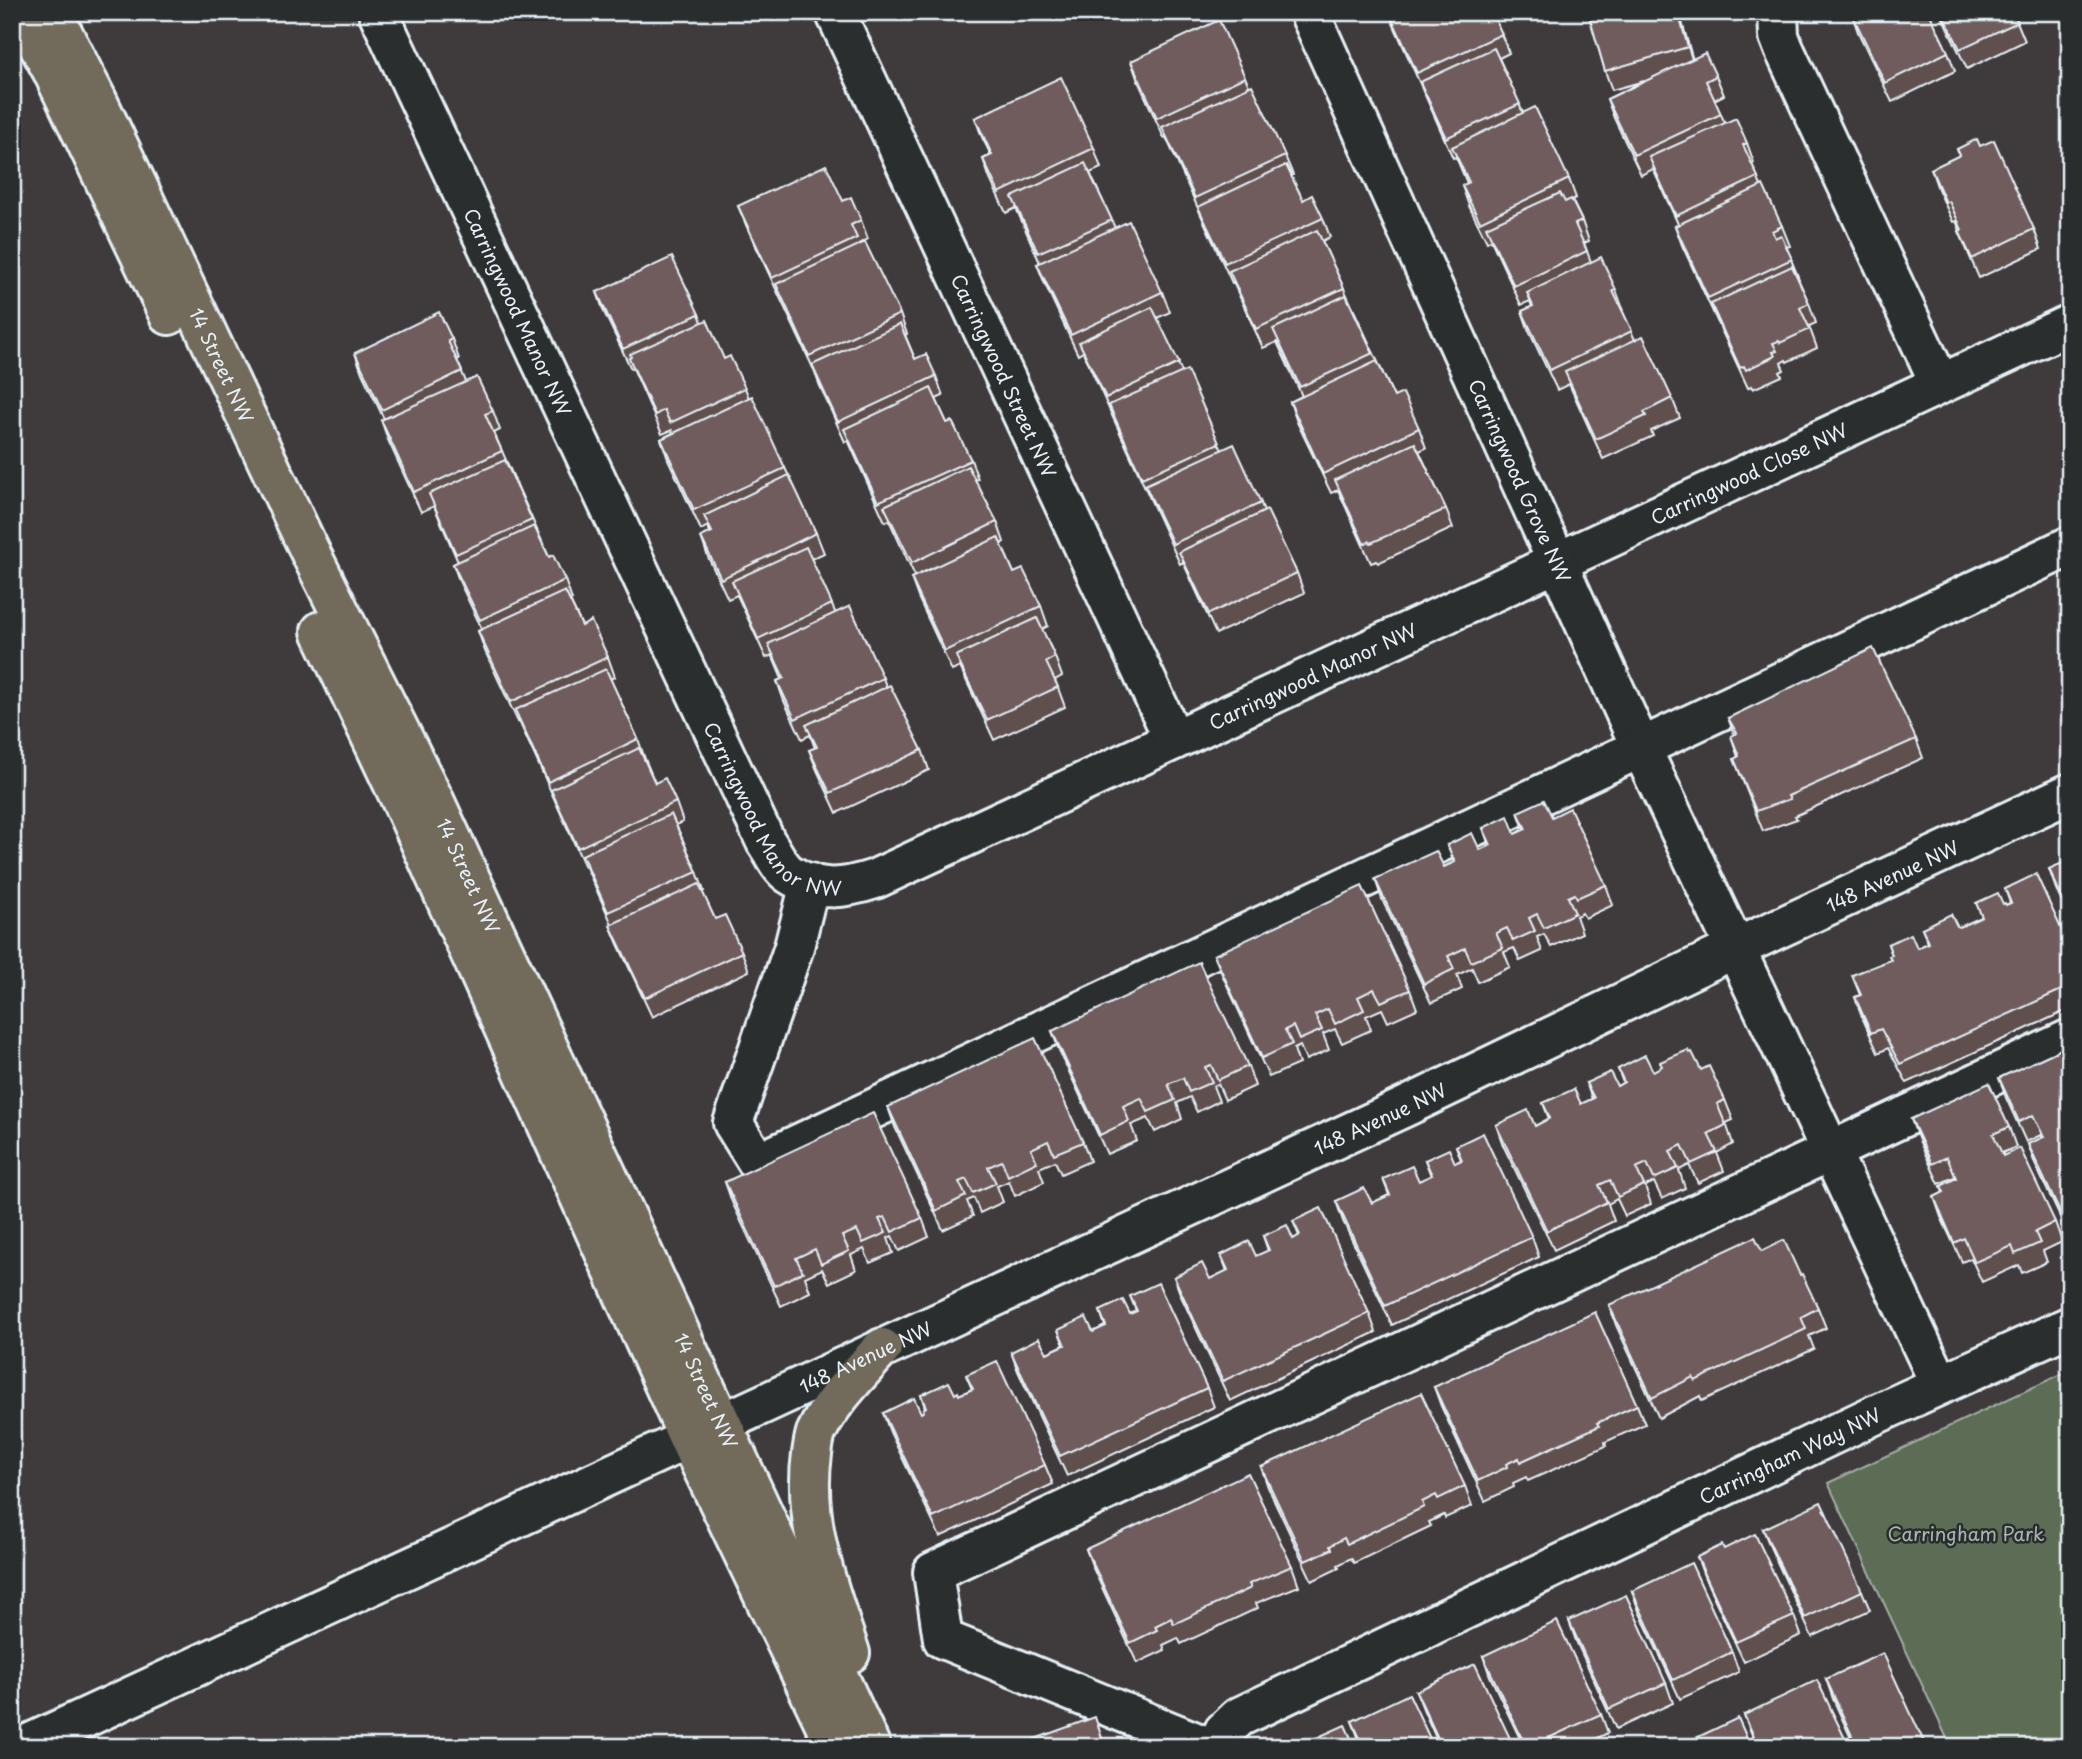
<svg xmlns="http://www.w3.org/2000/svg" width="2082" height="1759" viewBox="0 0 2082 1759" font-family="'Playpen Sans',sans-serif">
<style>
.green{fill:#5c6c54;stroke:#a2aea6;stroke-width:2}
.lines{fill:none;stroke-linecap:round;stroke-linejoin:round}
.minor-casing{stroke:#e8f1f8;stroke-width:44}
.major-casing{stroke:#e8f1f8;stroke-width:44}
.minor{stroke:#2a2d2e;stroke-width:38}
.major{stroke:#726b5a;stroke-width:38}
.wall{fill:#5f4f4e;stroke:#e8f1f8;stroke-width:2}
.shaded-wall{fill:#4e4040;stroke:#e8f1f8;stroke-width:2}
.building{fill:#6f5c5b;stroke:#e8f1f8;stroke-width:2}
.labels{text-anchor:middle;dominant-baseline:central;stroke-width:5;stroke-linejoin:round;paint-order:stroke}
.street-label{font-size:19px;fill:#e8f1f8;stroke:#2a2d2e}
.park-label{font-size:19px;fill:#a9b5ae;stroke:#2a2d2e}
</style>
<rect width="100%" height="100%" fill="#3f3b3c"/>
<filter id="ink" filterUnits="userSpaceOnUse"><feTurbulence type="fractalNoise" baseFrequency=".0143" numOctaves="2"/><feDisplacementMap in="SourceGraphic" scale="14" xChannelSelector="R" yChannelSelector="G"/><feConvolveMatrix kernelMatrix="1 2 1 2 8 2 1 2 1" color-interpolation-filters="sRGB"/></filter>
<g filter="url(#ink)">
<polygon class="green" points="2070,1370 2070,1736 2046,1747 1951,1747 1828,1483"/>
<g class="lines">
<defs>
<g id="minor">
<path id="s1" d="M378 12 766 842C773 852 779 867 789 874 818 893 845 889 875 879L2070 324"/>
<path id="s2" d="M835 12 1174 740"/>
<path id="s3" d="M1309 12 1641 748 1940 1384"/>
<polyline points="1778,12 1779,36 1784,49 1940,384"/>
<polyline points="810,883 794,947 733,1123 758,1163 2070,546"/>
<path id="s4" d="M22 1747 1407 1106 1734 949 2070 793"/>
<polyline points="1208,1747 943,1639 933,1572 2070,1039"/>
<path id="s5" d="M1216 1747 1224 1731 1239 1717 1872 1416 2070 1326"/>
</g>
<g id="major">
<polyline points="20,12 52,70 169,315"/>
<path id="s6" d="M52 12 97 100 312 556 434 800 871 1747"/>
<polyline points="321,631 409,817 689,1440 836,1747"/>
<path d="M850 1653C829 1589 802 1523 812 1454 813 1447 814 1439 816 1433 831 1401 859 1374 882 1348"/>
</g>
</defs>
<use href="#minor" class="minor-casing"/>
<use href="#major" class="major-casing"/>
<use href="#minor" class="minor"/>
<use href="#major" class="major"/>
</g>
<g class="wall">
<polygon points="1388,12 1492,12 1509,53 1499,58 1523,113 1569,179 1576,198 1572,200 1582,221 1589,241 1584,243 1591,262 1616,290 1623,309 1622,310 1635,340 1672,398 1680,418 1651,431 1653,436 1603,459 1569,384 1557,390 1529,331 1522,311 1532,307 1530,301 1521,305 1491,240 1487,242 1469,206 1462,186 1467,183 1456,157 1453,158"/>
<polygon points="1588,12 1679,12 1692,59 1716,76 1724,95 1714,100 1725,123 1747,143 1754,163 1752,164 1761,186 1782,226 1790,246 1786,247 1799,279 1798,279 1809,303 1816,323 1809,326 1817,348 1787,362 1786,360 1781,363 1784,370 1780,372 1782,376 1753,389 1751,386 1748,388 1682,245 1675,226 1678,224 1653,169 1641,175 1614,118 1607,99 1644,81 1612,90 1605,71"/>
<polygon points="1851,12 1948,52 1955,71 1892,102 1858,32"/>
<polygon points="1940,12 2013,12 2025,41 1967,69"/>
<polygon points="1131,61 1245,77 1249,86 1285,156 1293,175 1291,176 1303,200 1323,218 1330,237 1322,241 1394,397 1419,428 1426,448 1419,451 1446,509 1453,528 1378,563 1377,561 1371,563 1338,490 1331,493 1297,422 1290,402 1302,396 1277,342 1263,348 1233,282 1232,283 1206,226 1166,137 1164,138 1138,81"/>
<polygon points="975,118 1094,148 1101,168 1090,173 1115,228 1162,292 1170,312 1157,318 1182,372 1222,450 1261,503 1264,512 1297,573 1304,593 1216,634 1183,562 1180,564 1083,352 1078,355 1045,284 1037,264 1040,263 1016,208 1006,213 990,179 983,159 991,155 982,137"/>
<polygon points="1980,146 2034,229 2041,249 1979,278 1967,250 1959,231 1960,230 1956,221 1953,222 1938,189 1931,169 1959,156 1957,149"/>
<polygon points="843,201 861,220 868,239 859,244 860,245 900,314 907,334 905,335 915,359 936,376 943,396 936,399 947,423 971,460 978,479 975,480 997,522 1004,542 1001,544 1014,573 1041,606 1048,626 1042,629 1055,657 1062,676 1055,680 1065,707 994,740 960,667 952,671 918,597 911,578 915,576 889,520 885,522 848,440 845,442 819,384 814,370 746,225 738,206"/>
<polygon points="597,292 699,314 702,322 724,359 745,388 749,398 785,468 816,533 824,553 811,559 835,612 883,678 886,686 922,750 929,770 837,813 817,770 809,750 815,748 810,735 802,739 784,701 777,681 782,679 772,655 766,658 737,595 728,599 708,557 701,537 710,533 708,526 701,530 668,459 661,439 673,433 672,430 662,434 633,368 631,369 604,312"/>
<polygon points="452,339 459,359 457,360 466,382 493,411 500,430 494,433 549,557 565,580 572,600 570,601 582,626 608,657 615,677 610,679 638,739 645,759 655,783 676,802 683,822 676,825 697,872 704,891 702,892 715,919 742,952 749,971 652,1017 618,944 610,925 612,924 586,867 585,867 519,721 518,722 485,651 478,631 482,629 460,583 453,564 458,562 434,506 421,512 388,440 381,420 384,419 362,373 355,353"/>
<polygon points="1728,718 1916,739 1923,758 1795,816 1797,819 1763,831 1734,759 1738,757 1731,736 1734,734"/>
<polygon points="1518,812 1552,817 1606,885 1613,905 1585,918 1582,913 1576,916 1582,933 1551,947 1544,934 1537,937 1542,951 1520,961 1514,948 1504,952 1510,967 1478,982 1472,968 1457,975 1462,989 1431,1003 1382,899 1375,879 1444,867 1454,862 1447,845 1480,850 1489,846 1483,828 1515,834 1524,829"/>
<polygon points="2070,860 2070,918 2056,889 2049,869"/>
<polygon points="2005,889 2070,948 2070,1009 1907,1083 1888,1048 1878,1053 1862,1017 1855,997 1860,995 1852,975 1891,960 1892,955 1888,944 1917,948 1928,943 1922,928 1960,927 1982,917 2003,904 2006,905 2010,903"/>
<polygon points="1214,955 1410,990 1417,1009 1388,1022 1382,1009 1366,1016 1371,1030 1342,1043 1335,1029 1323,1034 1329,1050 1306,1060 1300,1046 1294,1049 1299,1064 1269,1077 1222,974"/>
<polygon points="1052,1031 1248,1066 1255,1086 1225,1100 1218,1084 1213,1086 1219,1101 1197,1112 1190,1097 1177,1103 1182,1119 1155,1132 1148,1118 1131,1125 1137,1141 1107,1154 1059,1050"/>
<polygon points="2070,1045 2070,1238 2035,1164 2028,1144 2042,1138 2041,1135 2026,1142 2006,1098 1999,1078"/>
<polygon points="1618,1069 1653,1071 1701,1070 1725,1100 1733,1120 1726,1123 1733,1144 1717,1153 1724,1171 1698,1183 1689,1165 1679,1170 1685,1188 1662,1199 1654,1182 1645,1186 1651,1204 1625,1216 1617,1199 1608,1204 1614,1221 1554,1250 1503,1145 1496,1125 1535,1126 1549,1119 1543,1103 1581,1104 1592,1099 1586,1083 1617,1086 1623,1083"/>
<polygon points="888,1107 1083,1142 1090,1161 1061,1174 1055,1161 1039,1168 1044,1182 1015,1196 1009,1181 997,1186 1003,1202 980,1213 974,1198 967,1201 973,1216 943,1230 895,1127"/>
<polygon points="1911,1119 2009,1127 2016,1147 2002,1153 2055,1222 2062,1242 2043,1251 2047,1262 2022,1273 2019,1265 1982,1282 1971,1258 1962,1262 1941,1217 1934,1197 1943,1193 1941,1186 1955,1179 1954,1177 1939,1184 1918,1138"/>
<polygon points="1456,1146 1532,1237 1539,1257 1392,1325 1343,1221 1336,1201 1372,1203 1389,1195 1383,1179 1419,1181 1431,1176 1425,1160 1455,1163 1461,1160"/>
<polygon points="725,1182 922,1218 929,1237 899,1251 892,1236 888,1238 893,1253 870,1263 864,1249 851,1255 856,1270 829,1283 822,1269 805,1277 810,1292 781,1306 732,1202"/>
<polygon points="1293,1221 1369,1313 1376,1332 1230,1401 1181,1296 1174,1277 1210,1279 1227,1271 1221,1255 1256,1256 1268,1251 1263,1236 1293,1239 1299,1236"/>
<polygon points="1762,1251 1800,1275 1818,1308 1826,1328 1809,1336 1814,1349 1702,1401 1700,1396 1659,1418 1616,1325 1609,1305"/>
<polygon points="1130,1296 1207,1388 1214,1407 1067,1476 1018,1371 1011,1352 1047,1353 1064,1345 1058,1330 1093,1332 1105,1326 1100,1311 1130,1314 1136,1311"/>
<polygon points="966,1375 1045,1465 1053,1484 940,1537 890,1432 883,1413 921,1413 924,1412 925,1408 921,1395 955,1394 959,1395 972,1389"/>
<polygon points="1434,1387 1637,1405 1645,1424 1605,1442 1606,1446 1528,1481 1526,1477 1513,1483 1514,1487 1485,1501 1441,1406"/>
<polygon points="1261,1467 1465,1486 1472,1506 1445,1518 1444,1515 1429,1522 1431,1526 1354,1563 1351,1558 1338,1565 1339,1568 1312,1581 1268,1487"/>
<polygon points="1763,1529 1862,1591 1870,1610 1812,1637 1771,1549"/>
<polygon points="1086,1549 1292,1566 1299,1586 1256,1603 1258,1608 1181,1644 1178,1638 1163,1645 1165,1650 1137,1663 1093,1568"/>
<polygon points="1724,1549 1794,1616 1801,1635 1744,1662 1704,1576 1697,1557"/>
<polygon points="1632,1591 1732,1652 1739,1672 1680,1699 1639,1611"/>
<polygon points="1569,1621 1666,1683 1673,1703 1616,1729 1576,1641"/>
<polygon points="1483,1656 1601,1714 1608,1733 1579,1747 1524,1747 1490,1676"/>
<polygon points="1826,1679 1924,1742 1926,1747 1855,1747 1833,1699"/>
<polygon points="1416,1691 1514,1747 1440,1747 1424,1711"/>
<polygon points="1744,1715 1849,1747 1757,1747"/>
<polygon points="1352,1721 1434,1747 1362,1747"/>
</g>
<polygon class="shaded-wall" points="1678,12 1679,12 1695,67 1688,47"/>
<g class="building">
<polygon points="1389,12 1492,12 1502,34 1417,73"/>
<polygon points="1588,12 1678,12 1688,47 1605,71"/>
<polygon points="1851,12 1929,12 1948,52 1885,83"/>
<polygon points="1942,12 2013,12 2018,22 1960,49"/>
<polygon points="1219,20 1245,77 1157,118 1131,61"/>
<polygon points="1494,48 1520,104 1446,138 1420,82"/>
<polygon points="1705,53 1716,76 1706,81 1721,114 1634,155 1607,99"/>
<polygon points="1061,77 1094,148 999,193 983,159 992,155 975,118"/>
<polygon points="1252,85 1285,156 1195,198 1162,127"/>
<polygon points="1535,107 1569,179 1480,222 1462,186 1469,182 1452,147"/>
<polygon points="1736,118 1747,143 1743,145 1758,177 1676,216 1649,157"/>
<polygon points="1977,139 1980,146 1994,140 2034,229 1972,259 1959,231 1962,230 1949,201 1946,203 1931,169 1960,155 1957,149"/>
<polygon points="1085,163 1112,220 1038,253 1012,197"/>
<polygon points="826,165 843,201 851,197 861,220 851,225 857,238 772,278 738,206"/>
<polygon points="1286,165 1303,200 1312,195 1323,218 1225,263 1198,207"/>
<polygon points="1763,185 1782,226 1772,231 1775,238 1781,235 1792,259 1708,298 1675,226"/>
<polygon points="1560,193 1565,202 1571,199 1582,221 1575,224 1587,251 1514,286 1486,227"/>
<polygon points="1129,221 1162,292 1071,335 1037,264"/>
<polygon points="1317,230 1344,288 1256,329 1229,271"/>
<polygon points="865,242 900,314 809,356 776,284"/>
<polygon points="672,257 699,314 623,349 597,292"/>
<polygon points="1601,257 1616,290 1613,291 1632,331 1550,370 1522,311 1533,306 1527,293"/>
<polygon points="1792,266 1809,303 1800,308 1810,329 1780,343 1779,341 1773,343 1777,351 1773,352 1775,356 1746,370 1744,366 1740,368 1711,304"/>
<polygon points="1346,295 1373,353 1300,387 1273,329"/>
<polygon points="1152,307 1179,363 1106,398 1079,342"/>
<polygon points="439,312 452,339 448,341 462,371 382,410 355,353"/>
<polygon points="707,320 724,359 730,356 745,388 670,423 664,410 655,415 629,358 631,357 630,354"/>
<polygon points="900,324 915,359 926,354 936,376 838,422 812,365"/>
<polygon points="1643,336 1672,398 1644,412 1646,416 1596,439 1565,372"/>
<polygon points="1377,361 1394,397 1403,393 1419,428 1323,474 1290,402"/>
<polygon points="1187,370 1219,443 1142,478 1109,405"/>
<polygon points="477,377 493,411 485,414 502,451 414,492 381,420"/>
<polygon points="931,388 947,423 952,421 971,460 878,502 844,429"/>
<polygon points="752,396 785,468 694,510 661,439"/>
<polygon points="1415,443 1446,509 1371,543 1370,541 1364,544 1335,480"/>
<polygon points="1234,444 1261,503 1173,544 1145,485"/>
<polygon points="505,460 532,520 456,554 429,494"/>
<polygon points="968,466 997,522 912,563 884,506"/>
<polygon points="789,475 816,533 721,579 701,537 712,532 704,516"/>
<polygon points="1267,510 1297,573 1209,614 1179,552"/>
<polygon points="534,526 549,557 553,555 565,580 480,620 453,564"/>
<polygon points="998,537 1014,573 1023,569 1041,606 945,651 911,578"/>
<polygon points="806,547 832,604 758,639 732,581"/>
<polygon points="565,591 582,626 591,621 608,657 511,702 478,631"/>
<polygon points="850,606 883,678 795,719 777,681 784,678 768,644"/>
<polygon points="1037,618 1055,657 1046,662 1058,687 987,720 956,656"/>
<polygon points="1873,648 1916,739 1788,796 1790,799 1756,811 1734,759 1739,756 1731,736 1737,733 1728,718"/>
<polygon points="606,669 638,739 548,782 515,710"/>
<polygon points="890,685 922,750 830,793 809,750 817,747 806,725"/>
<polygon points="639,748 655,783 665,778 676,802 578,848 551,790"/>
<polygon points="1544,800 1552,817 1570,808 1606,885 1577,898 1575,894 1568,897 1575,913 1544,928 1537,914 1529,918 1535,931 1513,941 1507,928 1496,933 1503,948 1471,962 1465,948 1448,956 1454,969 1424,984 1375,879 1436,851 1444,867 1455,862 1447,845 1472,833 1480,850 1491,845 1483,828 1508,816 1515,834 1526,829 1518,812"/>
<polygon points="671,814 697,872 608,912 582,855"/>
<polygon points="2070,860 2070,914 2049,869"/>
<polygon points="2036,874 2070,948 2070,986 1900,1064 1881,1029 1871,1033 1855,997 1861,995 1852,975 1891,960 1889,956 1892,955 1888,944 1911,934 1917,948 1929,943 1922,928 1951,914 1957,926 1960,927 1982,917 1976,903 1998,893 2003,904 2005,903 2006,905 2011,903 2005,889"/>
<polygon points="699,884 715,919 725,915 742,952 645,998 610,925"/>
<polygon points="1362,886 1410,990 1381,1002 1374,989 1358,997 1364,1010 1335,1024 1328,1009 1315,1015 1322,1030 1299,1040 1293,1026 1285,1030 1292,1044 1262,1058 1214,955"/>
<polygon points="1199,962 1248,1066 1218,1080 1211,1065 1205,1067 1212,1082 1189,1092 1183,1078 1168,1084 1175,1100 1148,1112 1141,1098 1123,1106 1129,1121 1100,1135 1052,1031"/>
<polygon points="1035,1038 1083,1142 1054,1154 1048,1141 1031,1149 1037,1162 1008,1176 1002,1161 988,1167 996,1183 973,1193 966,1179 959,1182 966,1196 936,1211 888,1107"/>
<polygon points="2070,1045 2070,1216 2063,1219 2028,1144 2044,1137 2033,1115 2019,1122 1999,1078"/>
<polygon points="1688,1050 1689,1053 1692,1052 1701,1070 1709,1066 1725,1100 1717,1104 1726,1125 1708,1134 1717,1152 1691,1164 1682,1145 1670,1151 1678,1168 1654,1179 1647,1163 1636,1168 1644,1185 1618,1197 1610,1180 1599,1185 1607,1202 1547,1231 1496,1125 1528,1110 1535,1126 1550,1118 1543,1103 1574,1089 1581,1104 1594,1098 1586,1083 1610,1072 1617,1086 1624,1082 1618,1069 1645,1055 1653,1071 1662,1066 1660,1062"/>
<polygon points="1989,1083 2009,1127 1993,1134 2003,1156 2020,1148 2055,1222 2035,1232 2040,1243 2015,1254 2012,1246 1975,1262 1964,1238 1954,1243 1934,1197 1944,1192 1941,1186 1956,1178 1947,1157 1932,1164 1911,1119"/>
<polygon points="873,1113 922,1218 892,1232 885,1217 879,1219 886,1233 863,1243 857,1230 842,1236 849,1251 821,1264 815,1249 796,1258 803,1272 774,1286 725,1182"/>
<polygon points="1483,1133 1532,1237 1385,1306 1336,1201 1364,1188 1372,1203 1390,1195 1383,1179 1412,1166 1419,1181 1432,1175 1425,1160 1449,1149 1455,1163 1462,1160 1456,1146"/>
<polygon points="1321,1208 1369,1313 1223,1381 1174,1277 1202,1263 1210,1279 1228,1270 1221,1255 1249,1241 1256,1256 1269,1250 1263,1236 1287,1225 1293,1239 1300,1235 1293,1221"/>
<polygon points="1755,1237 1762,1251 1784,1240 1800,1275 1802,1274 1818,1308 1801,1317 1806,1329 1695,1381 1693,1377 1652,1398 1609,1305"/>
<polygon points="1158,1283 1207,1388 1060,1456 1011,1352 1039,1338 1047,1353 1065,1345 1058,1330 1086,1317 1093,1332 1106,1326 1100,1311 1123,1300 1130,1314 1137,1311 1130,1296"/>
<polygon points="1595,1312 1637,1405 1597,1423 1599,1426 1520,1462 1519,1458 1506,1464 1507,1467 1478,1481 1434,1387"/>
<polygon points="997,1361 1045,1465 933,1518 883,1413 914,1398 921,1413 924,1411 923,1409 926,1407 921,1395 949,1382 955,1394 958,1392 959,1395 973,1389 966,1375"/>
<polygon points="1421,1393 1465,1486 1438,1499 1436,1495 1422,1502 1424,1507 1347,1544 1344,1538 1330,1546 1332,1549 1305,1561 1261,1467"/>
<polygon points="1248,1473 1292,1566 1249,1584 1251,1588 1174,1624 1171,1618 1155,1626 1157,1630 1130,1643 1086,1549"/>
<polygon points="1821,1502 1862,1591 1805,1618 1763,1529"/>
<polygon points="1755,1534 1794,1616 1736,1642 1697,1557 1722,1545 1724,1549"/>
<polygon points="1691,1563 1732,1652 1673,1680 1632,1591"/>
<polygon points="1626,1595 1666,1683 1609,1709 1569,1621"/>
<polygon points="1557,1621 1601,1714 1529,1747 1526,1747 1483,1656"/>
<polygon points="1883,1653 1924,1742 1912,1747 1857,1747 1826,1679"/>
<polygon points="1475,1664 1514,1747 1442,1747 1416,1691"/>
<polygon points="1817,1680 1849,1747 1759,1747 1744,1715"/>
<polygon points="1409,1694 1434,1747 1364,1747 1352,1721"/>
<polygon points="1095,1717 1105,1747 1013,1747"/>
<polygon points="1738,1718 1751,1747 1677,1747"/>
<polygon points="1345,1725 1355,1747 1296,1747"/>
</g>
</g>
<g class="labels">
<g class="street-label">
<text stroke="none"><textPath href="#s1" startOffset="331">Carringwood Manor NW</textPath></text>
<text stroke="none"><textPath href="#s6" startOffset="392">14 Street NW</textPath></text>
<text stroke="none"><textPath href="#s2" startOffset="401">Carringwood Street NW</textPath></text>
<text stroke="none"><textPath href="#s1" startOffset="2009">Carringwood Close NW</textPath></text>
<text stroke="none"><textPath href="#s3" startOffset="514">Carringwood Grove NW</textPath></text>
<text stroke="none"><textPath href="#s1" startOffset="1528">Carringwood Manor NW</textPath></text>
<text stroke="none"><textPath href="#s1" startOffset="898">Carringwood Manor NW</textPath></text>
<text stroke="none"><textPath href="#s6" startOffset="959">14 Street NW</textPath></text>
<text stroke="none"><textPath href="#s4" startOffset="2063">148 Avenue NW</textPath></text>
<text stroke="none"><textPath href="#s4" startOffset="1496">148 Avenue NW</textPath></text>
<text stroke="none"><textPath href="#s4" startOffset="929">148 Avenue NW</textPath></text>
<text stroke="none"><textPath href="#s6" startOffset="1526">14 Street NW</textPath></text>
<text stroke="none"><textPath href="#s5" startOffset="648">Carringham Way NW</textPath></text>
</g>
<g class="park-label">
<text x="1966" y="1533">Carringham Park</text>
</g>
</g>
<rect width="2082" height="1759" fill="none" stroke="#2a2d2e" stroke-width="42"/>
<rect x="21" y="21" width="2040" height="1717" fill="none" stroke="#e8f1f8" stroke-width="2.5" filter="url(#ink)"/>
</svg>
